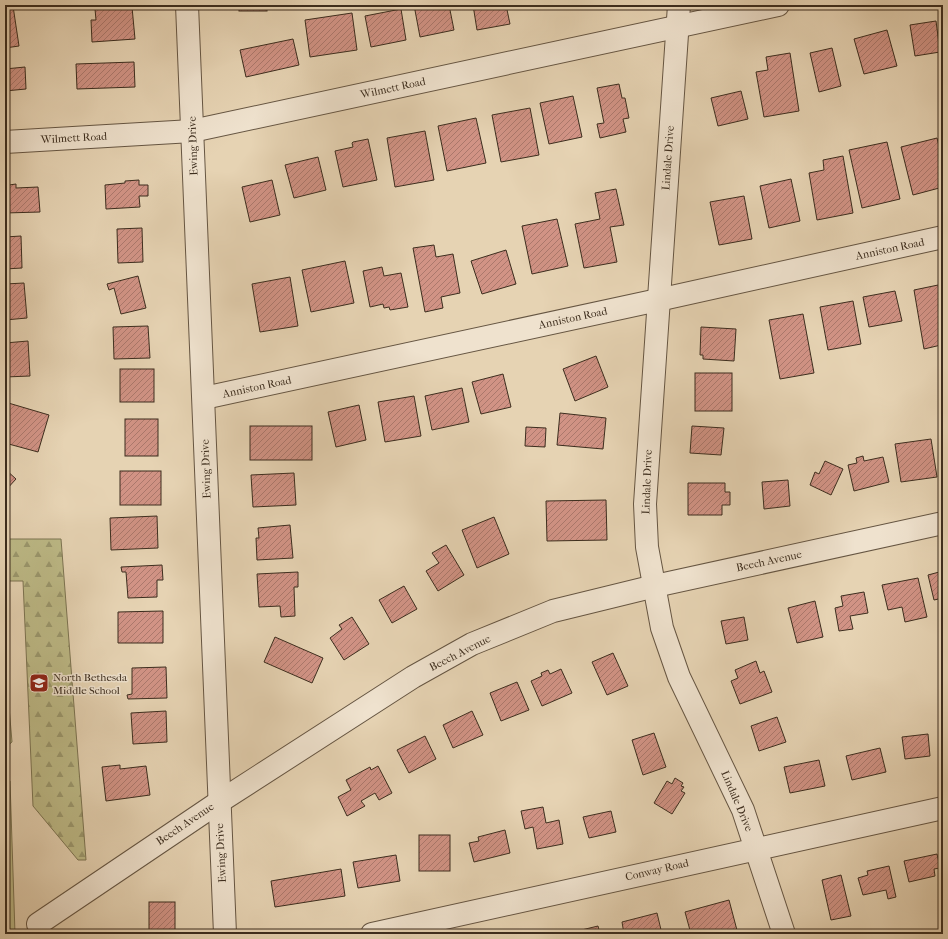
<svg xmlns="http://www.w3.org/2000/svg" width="948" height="939" viewBox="0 0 948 939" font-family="'IM FELL French Canon',serif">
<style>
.forest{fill:url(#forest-firs);stroke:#7c7452}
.pitch{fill:#bdba87;stroke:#7c7452}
.building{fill:url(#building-hatch);stroke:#3c2d1e}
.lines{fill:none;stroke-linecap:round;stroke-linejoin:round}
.minor-casing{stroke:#665643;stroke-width:24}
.minor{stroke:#efe2ce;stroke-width:22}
.labels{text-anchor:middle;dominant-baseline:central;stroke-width:3;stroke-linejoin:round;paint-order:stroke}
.street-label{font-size:11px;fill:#3c2d1e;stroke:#efe2ce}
.poi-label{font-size:11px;fill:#3c2d1e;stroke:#efe2ce;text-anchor:start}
</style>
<defs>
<pattern id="forest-firs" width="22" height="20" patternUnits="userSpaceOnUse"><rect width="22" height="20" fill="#bdba87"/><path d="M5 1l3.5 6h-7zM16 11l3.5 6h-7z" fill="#9b986e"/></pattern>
<pattern id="building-hatch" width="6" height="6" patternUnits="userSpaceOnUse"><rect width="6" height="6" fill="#d19385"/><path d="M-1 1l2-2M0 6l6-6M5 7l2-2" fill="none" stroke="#ab786c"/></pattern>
</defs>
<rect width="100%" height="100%" fill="#e6d3b3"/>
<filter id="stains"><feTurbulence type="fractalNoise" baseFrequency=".005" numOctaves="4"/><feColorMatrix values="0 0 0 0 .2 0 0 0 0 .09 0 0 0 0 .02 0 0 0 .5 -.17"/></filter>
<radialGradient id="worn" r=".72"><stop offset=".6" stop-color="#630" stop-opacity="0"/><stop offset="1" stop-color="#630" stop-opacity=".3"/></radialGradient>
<polygon class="forest" points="5,539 61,539 86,860 78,860 33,806 23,581 5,581"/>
<g class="pitch">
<polygon points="5,660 12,742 5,748"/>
<polygon points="10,781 15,934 5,934 5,782"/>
</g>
<g class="building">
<rect x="239" y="5" width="28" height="6"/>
<polygon points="414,5 449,5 454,30 420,37"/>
<polygon points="473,5 506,5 510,24 477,30"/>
<rect x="522" y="5" width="34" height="4"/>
<polygon points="13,6 19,46 5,48 5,7"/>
<polygon points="132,7 135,39 92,42 91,20 96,20 95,9"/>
<polygon points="401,9 406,40 371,47 365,16"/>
<polygon points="352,13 357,50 310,57 305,20"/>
<polygon points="936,21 940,52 915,56 910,25"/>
<polygon points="887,30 897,66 864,74 854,39"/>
<polygon points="293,39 299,65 246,77 240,50"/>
<polygon points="832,48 841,86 819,92 810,53"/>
<polygon points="790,53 799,111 764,117 756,72 768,70 766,57"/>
<polygon points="134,62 135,87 77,89 76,64"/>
<polygon points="25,67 26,89 5,91 5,69"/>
<polygon points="619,84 622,98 625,98 629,118 623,119 626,132 600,138 597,124 604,123 597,88"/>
<polygon points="741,91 748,119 718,126 711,98"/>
<polygon points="573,96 582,137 549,144 540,103"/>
<polygon points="530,108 539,155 501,162 492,115"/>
<polygon points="476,118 486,163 447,171 438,126"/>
<polygon points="425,131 434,180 395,187 387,138"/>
<polygon points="937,138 943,162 943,187 913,195 901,147"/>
<polygon points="368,139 377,180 343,187 335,151 353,147 352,143 353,142"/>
<polygon points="887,142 900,199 862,208 849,150"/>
<polygon points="843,156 853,213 817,220 809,173 824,170 823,160"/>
<polygon points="318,157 326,190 294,198 285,165"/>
<polygon points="791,179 800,221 769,228 760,186"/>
<polygon points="139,180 139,185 148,185 148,196 139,196 140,207 106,209 105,185 125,183 125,181"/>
<polygon points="272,180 280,215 250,222 242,187"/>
<polygon points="16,184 16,188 38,187 40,212 5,213 5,188 9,188 9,185"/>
<polygon points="616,189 624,225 610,227 617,262 584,268 575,224 600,219 595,193"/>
<polygon points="744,196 752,239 719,245 710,202"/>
<polygon points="557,219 568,266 532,274 522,226"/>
<polygon points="142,228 143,262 118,263 117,229"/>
<polygon points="21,236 22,268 5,269 5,237"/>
<polygon points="434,245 436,257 453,254 460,293 441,297 443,308 425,312 413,248"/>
<polygon points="506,250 516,284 482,294 471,261"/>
<polygon points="345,261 354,303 311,312 302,270"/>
<polygon points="382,267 384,276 401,273 408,307 390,310 389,307 384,308 383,304 370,307 363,271"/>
<polygon points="138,276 146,308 121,314 114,288 109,290 107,284"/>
<polygon points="290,277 298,326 260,332 252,284"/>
<polygon points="24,283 27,318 5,320 5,284"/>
<polygon points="943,284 943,337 939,337 941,345 924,349 914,290"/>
<polygon points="895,291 902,321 869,327 863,297"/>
<polygon points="853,301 861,344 828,350 820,307"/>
<polygon points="803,314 814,373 780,379 769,320"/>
<polygon points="148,326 150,358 114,359 113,327"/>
<polygon points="701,327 736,329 734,361 703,359 703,355 700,355"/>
<polygon points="28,341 30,376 5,377 5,343"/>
<polygon points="596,356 608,387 575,401 563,369"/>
<rect x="120" y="369" width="34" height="33"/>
<rect x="695" y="373" width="37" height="38"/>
<polygon points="503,374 511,407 481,414 472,382"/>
<polygon points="462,388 469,422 432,430 425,396"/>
<polygon points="414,396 421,436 385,442 378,402"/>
<polygon points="5,402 49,415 38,452 5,443"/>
<polygon points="359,405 366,440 336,447 328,412"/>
<polygon points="560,413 606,418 603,449 557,445"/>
<rect x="125" y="419" width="33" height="37"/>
<rect x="250" y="426" width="62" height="34"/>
<polygon points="692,426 724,428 721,455 690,453"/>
<polygon points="526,427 546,428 545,447 525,446"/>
<polygon points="931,439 937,477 901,482 895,444"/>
<polygon points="863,456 864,461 883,457 889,482 854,491 848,465 857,463 856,458"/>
<polygon points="825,461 843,469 831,495 810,485 815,472 819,474"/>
<polygon points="5,469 16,479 5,491"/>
<rect x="120" y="471" width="41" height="34"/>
<polygon points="294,473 296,505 253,507 251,475"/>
<polygon points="788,480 790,506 764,509 762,482"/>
<polygon points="688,483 725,483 725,492 730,492 730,505 722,505 722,515 688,515"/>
<polygon points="606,500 607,540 547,541 546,501"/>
<polygon points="157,516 158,548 111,550 110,518"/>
<polygon points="494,517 509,554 477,568 462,530"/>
<polygon points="290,525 293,558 257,560 256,538 259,538 258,528"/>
<polygon points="446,545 464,575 438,591 426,571 439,563 432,553"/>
<polygon points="162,565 163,580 157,580 157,597 128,598 126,572 122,572 121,567"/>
<polygon points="943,571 943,598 934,600 928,575"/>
<polygon points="298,572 298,587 294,587 295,616 281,617 280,606 259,607 257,574"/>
<polygon points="918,578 927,617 905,622 902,607 888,610 882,585"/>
<polygon points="404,586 417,609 392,623 379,600"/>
<polygon points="864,592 868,613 850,616 853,629 839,631 835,608 843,606 841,596"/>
<polygon points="815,601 823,637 797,643 788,608"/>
<polygon points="163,611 163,643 118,643 118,612"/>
<polygon points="352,617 369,644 344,660 330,638 342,629 339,625"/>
<polygon points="744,617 748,640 726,644 721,621"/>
<polygon points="275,637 323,658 312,683 264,662"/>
<polygon points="613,653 628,686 607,695 592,662"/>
<polygon points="756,661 760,673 764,671 772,692 740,704 731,681 738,678 735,670"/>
<polygon points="166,667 167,698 128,699 127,695 132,694 132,668"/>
<polygon points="561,669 572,693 542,706 531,681 542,676 541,673 548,670 550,674"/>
<polygon points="517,682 529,710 501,721 490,693"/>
<polygon points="166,711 167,742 133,744 131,713"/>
<polygon points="472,711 483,735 453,748 443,725"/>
<polygon points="777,717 786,742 759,751 751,726"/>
<polygon points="654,733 666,767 643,775 632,740"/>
<polygon points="928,734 930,756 905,759 902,737"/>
<polygon points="425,736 436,759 409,773 397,750"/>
<polygon points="880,748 886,772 852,780 846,756"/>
<polygon points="819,760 825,786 790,793 784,767"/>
<polygon points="120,765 120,769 146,766 150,795 106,801 102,767"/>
<polygon points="378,766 392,793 379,800 375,793 361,801 365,806 347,816 338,797 351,790 346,780 370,767 371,770"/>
<polygon points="675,778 683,783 681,786 684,787 681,791 685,793 672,814 654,803 667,781 672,784"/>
<polygon points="543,807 546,823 559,820 563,844 537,849 533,827 525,829 521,811"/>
<polygon points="611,811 616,832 589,838 583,817"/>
<polygon points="505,830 510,853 474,862 469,843 479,841 478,837"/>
<rect x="419" y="835" width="31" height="36"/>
<polygon points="937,854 940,868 934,869 935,876 909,882 904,861"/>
<polygon points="396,855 400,881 358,888 353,862"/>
<polygon points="889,866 896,897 888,899 886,890 863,895 858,878 868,875 867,871"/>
<polygon points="341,869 345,896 275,907 271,881"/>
<polygon points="841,875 851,916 831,920 822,880"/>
<polygon points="729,900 738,934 702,934 701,933 697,934 691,934 685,912"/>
<rect x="149" y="902" width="26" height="32"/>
<polygon points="657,913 662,934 624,934 622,922"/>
<polygon points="598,926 600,934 565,934"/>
</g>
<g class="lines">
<defs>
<g id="minor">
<polyline points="187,5 225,934"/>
<polyline points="679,5 645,504 647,547 662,628 679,677 743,810 784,934"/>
<polyline points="5,142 192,131 778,5"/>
<polyline points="204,398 658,300 943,237"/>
<polyline points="38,924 219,802 413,677 472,644 553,611 655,586 943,523"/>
<polyline points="372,934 943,808"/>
</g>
</defs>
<use href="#minor" class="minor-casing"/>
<use href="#minor" class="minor"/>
</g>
<defs>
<symbol id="school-square" viewBox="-11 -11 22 22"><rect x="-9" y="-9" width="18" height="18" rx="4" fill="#8f2418" stroke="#efe2ce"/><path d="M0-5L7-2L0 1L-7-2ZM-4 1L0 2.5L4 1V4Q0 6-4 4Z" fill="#fff"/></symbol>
</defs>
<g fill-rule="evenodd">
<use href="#school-square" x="28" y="672" width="22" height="22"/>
</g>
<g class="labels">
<g class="street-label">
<text transform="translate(393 88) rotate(-12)">Wilmett Road</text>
<text transform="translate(74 138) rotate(-3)">Wilmett Road</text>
<text transform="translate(193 146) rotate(-92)">Ewing Drive</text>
<text transform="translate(668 158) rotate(-86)">Lindale Drive</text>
<text transform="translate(890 249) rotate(-12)">Anniston Road</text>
<text transform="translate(573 318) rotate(-12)">Anniston Road</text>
<text transform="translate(257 387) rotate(-12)">Anniston Road</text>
<text transform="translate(206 469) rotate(-92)">Ewing Drive</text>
<text transform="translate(647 482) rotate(-88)">Lindale Drive</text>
<text transform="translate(769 561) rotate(-12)">Beech Avenue</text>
<text transform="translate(460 653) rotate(-27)">Beech Avenue</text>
<text transform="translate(737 801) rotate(67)">Lindale Drive</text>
<text transform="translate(185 824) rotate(-34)">Beech Avenue</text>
<text transform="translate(221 853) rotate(-93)">Ewing Drive</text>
<text transform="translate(657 870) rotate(-13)">Conway Road</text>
</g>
<g class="poi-label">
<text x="53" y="677">North Bethesda<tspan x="53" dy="13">Middle School</tspan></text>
</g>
</g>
<rect width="948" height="939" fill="none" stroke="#e6d3b3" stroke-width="20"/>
<rect x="6" y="6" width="936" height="927" fill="none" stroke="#3c2d1e" stroke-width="2"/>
<rect x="10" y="10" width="928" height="919" fill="none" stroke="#3c2d1e"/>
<rect width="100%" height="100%" filter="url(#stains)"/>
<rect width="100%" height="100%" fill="url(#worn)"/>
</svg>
